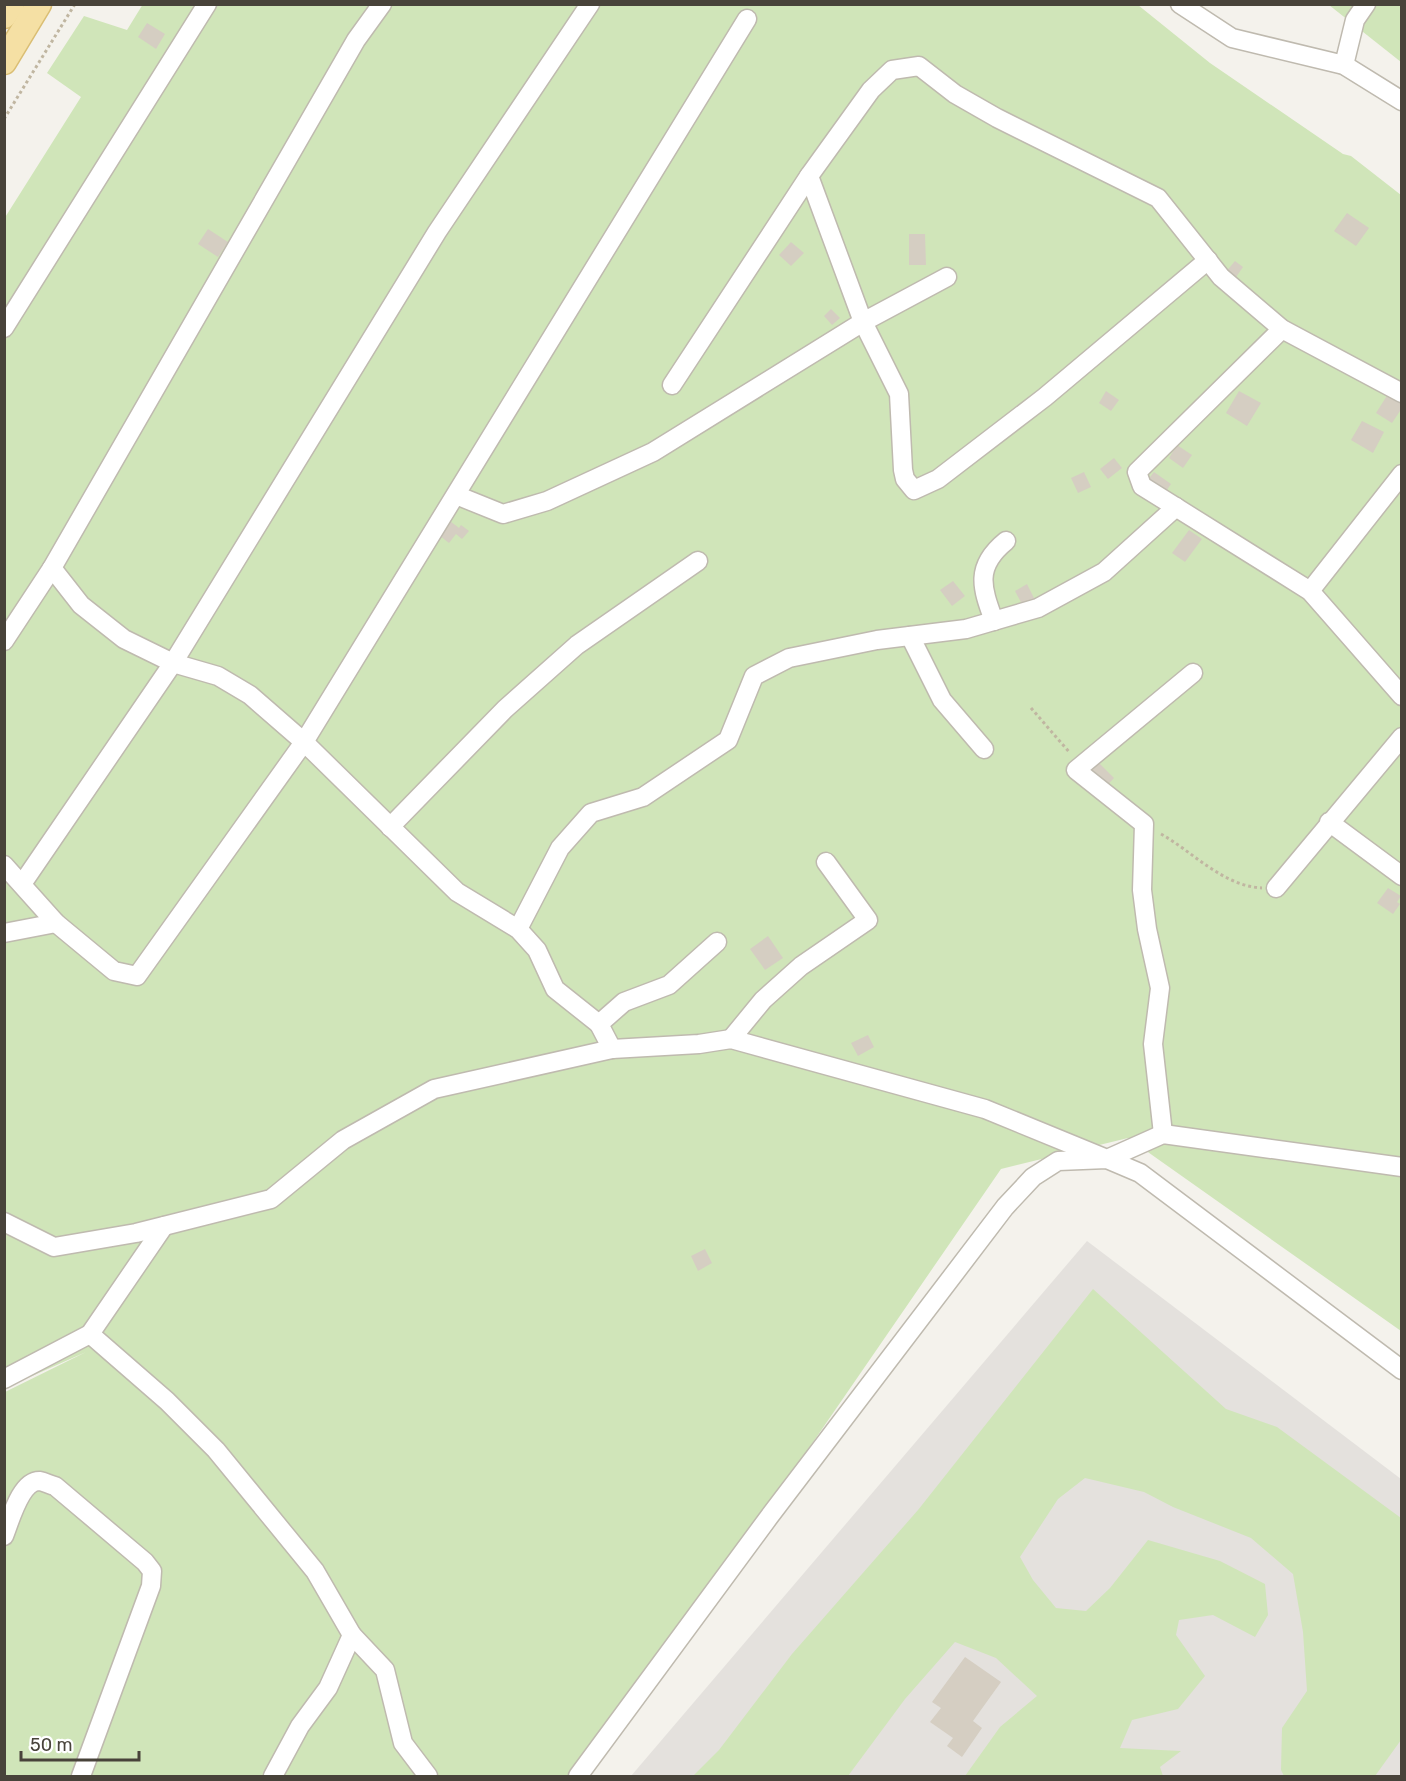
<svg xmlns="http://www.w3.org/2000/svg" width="1406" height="1781" viewBox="0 0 1406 1781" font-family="Rubik,sans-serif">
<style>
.industrial{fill:#e4e1dd}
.green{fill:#d0e5b9}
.building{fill:#d5cec2}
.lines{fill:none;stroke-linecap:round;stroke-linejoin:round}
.minor-casing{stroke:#bfbaaf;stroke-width:21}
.major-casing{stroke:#dabe74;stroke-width:27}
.path{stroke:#c0b6a1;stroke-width:3;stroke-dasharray:3 3;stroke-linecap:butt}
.minor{stroke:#fff;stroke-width:18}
.major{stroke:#f5e0a4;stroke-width:24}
</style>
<rect width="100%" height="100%" fill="#f4f2ec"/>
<polygon class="industrial" points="1087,1241 1401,1479 1401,1776 631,1776"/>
<g class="green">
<polygon points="143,4 1138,5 1210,63 1343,154 1351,156 1401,195 1401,1331 1128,1138 1001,1169 643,1689 571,1776 5,1776 5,1392 86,1352 5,1388 4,219 81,97 47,73 84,16 127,30"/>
<polygon points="1329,5 1401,5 1401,62"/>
<polygon points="1093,1289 1226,1409 1277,1427 1401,1518 1401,1740 1375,1776 1284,1776 1281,1770 1282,1728 1307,1691 1303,1632 1293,1574 1251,1538 1173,1507 1144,1492 1085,1478 1058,1499 1020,1557 1033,1580 1056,1608 1086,1611 1110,1588 1148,1540 1220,1561 1265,1584 1268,1615 1255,1637 1213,1615 1179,1620 1176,1635 1205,1676 1178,1709 1132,1720 1120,1748 1181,1751 1160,1767 1163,1776 965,1776 1000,1727 1037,1696 996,1658 955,1642 905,1699 848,1776 693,1776 719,1750 792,1654 918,1510"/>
</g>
<g class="building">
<polygon points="147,23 165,34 156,49 138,37"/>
<polygon points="1347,213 1369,228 1356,246 1334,231"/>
<polygon points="208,229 228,242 218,257 198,244"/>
<polygon points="909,234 925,234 926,265 909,265"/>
<polygon points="791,242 804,253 791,266 779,255"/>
<polygon points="1235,261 1243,267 1234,280 1225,273"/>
<polygon points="831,309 840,318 832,325 824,316"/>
<polygon points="1106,391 1119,400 1111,411 1099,403"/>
<polygon points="1239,391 1261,403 1247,426 1226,413"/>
<polygon points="1388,394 1402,402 1402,408 1392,423 1376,413"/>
<polygon points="1362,421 1384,432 1373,453 1351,440"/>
<polygon points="1177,445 1192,455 1183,468 1169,458"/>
<polygon points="1114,458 1122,468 1108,479 1100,469"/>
<polygon points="1084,472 1091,487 1078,493 1071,478"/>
<polygon points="1154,472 1171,484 1164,494 1146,482"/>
<polygon points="446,518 459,528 461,525 469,531 462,539 456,534 449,543 435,532"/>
<polygon points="1189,530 1202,539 1185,562 1172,553"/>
<polygon points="953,581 965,596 952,606 940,590"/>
<polygon points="1027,584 1035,600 1023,606 1015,591"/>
<polygon points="1096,760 1114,778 1103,790 1085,772"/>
<polygon points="1388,888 1401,896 1397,902 1400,904 1393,914 1377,903"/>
<polygon points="768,936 783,958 765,970 750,949"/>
<polygon points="868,1035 874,1047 858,1056 851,1043"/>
<polygon points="705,1249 712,1263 698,1271 691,1256"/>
<polygon points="965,1657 1001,1682 973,1721 982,1728 962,1757 947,1746 953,1738 930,1722 941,1708 932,1702"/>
</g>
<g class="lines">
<defs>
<g id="minor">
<polyline points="1180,4 1232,38 1344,65 1402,101"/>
<polyline points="1344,65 1355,20 1366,4"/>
<polyline points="947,277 863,322 899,394 903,470 905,479 914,490 938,479 1045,397 1208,260"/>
<polyline points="4,328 207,4"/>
<polyline points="1282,329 1137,472 1142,486 1310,591 1402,696"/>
<polyline points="672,385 809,176 871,90 892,70 919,66 955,94 997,118 1158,198 1221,277 1282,329 1402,393"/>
<polyline points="456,495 503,514 547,501 653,452 863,322 809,176"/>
<polyline points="52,568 81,605 124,639 173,663 218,676 250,695 304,742 457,892 518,929 537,950 555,989 599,1024"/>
<polyline points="1310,591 1402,474"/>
<path d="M994 621C982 588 974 567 1006 541"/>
<polyline points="910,636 942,700 984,749"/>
<polyline points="4,641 52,568 356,40 382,4"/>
<polyline points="1329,822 1402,876"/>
<polyline points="390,827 505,709 577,645 698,561"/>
<polyline points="4,865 56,923 114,971 137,976 304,742 747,19"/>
<polyline points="22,884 173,663 437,232 590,4"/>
<polyline points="1276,888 1402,737"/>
<polyline points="518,929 560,848 591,813 643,797 728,740 754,676 789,658 877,640 966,629 1038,608 1104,572 1176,507"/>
<polyline points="4,933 56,923"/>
<polyline points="731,1039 763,1000 801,966 868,920 826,862"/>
<polyline points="612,1049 599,1024 624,1002 669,985 717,942"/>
<polyline points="1163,1134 1153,1044 1160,988 1147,929 1142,890 1144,824 1076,770 1193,673"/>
<polyline points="4,1222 54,1247 136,1233 271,1199 343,1140 434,1089 612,1049 699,1044 731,1039 985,1109 1107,1159 1163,1134 1402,1167"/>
<polyline points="90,1334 167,1401 216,1450 315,1571 352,1635 328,1688 300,1726 273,1776"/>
<polyline points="4,1379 90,1334 164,1226"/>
<path d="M4 1536C10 1522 20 1480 40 1481 45 1482 50 1485 55 1486L145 1562 152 1571 151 1586 81 1776"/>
<polyline points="352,1635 385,1670 403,1743 428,1776"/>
<polyline points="578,1776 769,1517 1005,1207 1033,1177 1058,1161 1107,1159 1140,1173 1402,1370"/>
</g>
<g id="major">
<polyline points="4,16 12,4"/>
<polyline points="4,62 39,4"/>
</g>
</defs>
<use href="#minor" class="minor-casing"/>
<use href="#major" class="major-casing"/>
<g class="path">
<polyline points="4,119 75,4"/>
<polyline points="1031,708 1070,753"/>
<path d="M1161 834C1193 852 1223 886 1262 888"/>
</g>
<use href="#minor" class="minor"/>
<use href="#major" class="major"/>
</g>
<rect width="1406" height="1781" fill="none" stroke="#48433a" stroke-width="12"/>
<path d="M21 1751v9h118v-9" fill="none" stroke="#48433a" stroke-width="3"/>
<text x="30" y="1751" font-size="18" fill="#48433a" stroke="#ffffff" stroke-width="4.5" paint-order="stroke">50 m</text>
</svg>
